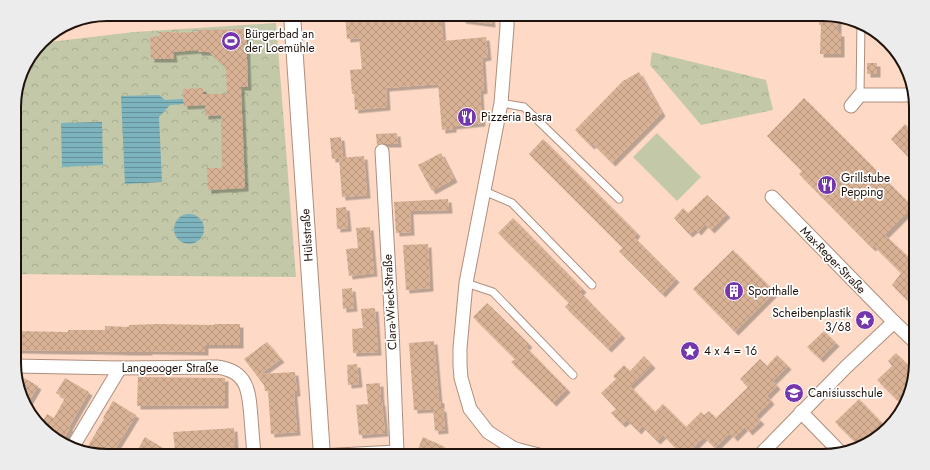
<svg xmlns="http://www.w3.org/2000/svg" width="930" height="470" viewBox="0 0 930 470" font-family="Jost,sans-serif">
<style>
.park{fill:url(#park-crowns)}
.pitch{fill:#c3c8a8}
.water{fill:url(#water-rules)}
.building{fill:url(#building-cross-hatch);filter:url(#shadow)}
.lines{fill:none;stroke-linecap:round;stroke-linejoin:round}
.service-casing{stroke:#af8e7b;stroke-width:9}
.minor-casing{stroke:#af8e7b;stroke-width:15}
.tertiary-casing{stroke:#af8e7b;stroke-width:18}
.service{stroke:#fff;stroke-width:7}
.minor{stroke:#fff;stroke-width:13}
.tertiary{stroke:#fff;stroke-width:16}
.labels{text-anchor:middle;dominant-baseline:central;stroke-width:3.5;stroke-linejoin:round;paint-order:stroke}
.poi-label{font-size:12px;fill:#20130c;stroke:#fff;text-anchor:start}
.street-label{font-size:12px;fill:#20130c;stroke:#fff}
.rim{fill:none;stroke:#20130c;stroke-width:2}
</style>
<defs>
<pattern id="park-crowns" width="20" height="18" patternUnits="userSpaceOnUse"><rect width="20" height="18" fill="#c3c8a8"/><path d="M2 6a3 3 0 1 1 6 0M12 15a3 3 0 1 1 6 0" fill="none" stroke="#a7ab8f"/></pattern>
<pattern id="water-rules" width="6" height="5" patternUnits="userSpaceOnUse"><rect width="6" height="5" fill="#7cb3bd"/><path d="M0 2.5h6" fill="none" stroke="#659098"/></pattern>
<pattern id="building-cross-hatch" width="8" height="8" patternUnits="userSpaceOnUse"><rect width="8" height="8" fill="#d9b296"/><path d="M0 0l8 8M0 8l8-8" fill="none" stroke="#ba9880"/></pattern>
<filter id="shadow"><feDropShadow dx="3.5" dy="3.5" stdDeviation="0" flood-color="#0004"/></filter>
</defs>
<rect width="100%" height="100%" fill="#fedac6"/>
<g class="park">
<polygon points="276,23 296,277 169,276 15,274 14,100 23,66 41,43 134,32"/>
<polygon points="652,52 766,80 773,110 701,125 650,65"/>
</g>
<polygon class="pitch" points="657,133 701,177 677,201 633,157"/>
<g class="water">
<polygon points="159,95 165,100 183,99 184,104 170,105 159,117 162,182 125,184 121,96"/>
<polygon points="102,122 103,165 62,167 61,123"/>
<circle cx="189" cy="229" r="15"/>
</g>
<g class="building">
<polygon points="345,14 441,14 443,41 486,37 488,57 482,58 484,90 480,91 482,123 453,126 453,129 442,130 438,84 386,88 387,107 355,110 354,94 352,94 350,70 362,69 359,38 347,39"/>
<polygon points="463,14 491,14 492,24 462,20"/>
<polygon points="819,14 823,14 838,17 838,33 841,33 841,54 820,54 821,25 819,25"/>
<polygon points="246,29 248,87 241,87 245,188 208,190 207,168 222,168 221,115 205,116 205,105 184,106 183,89 203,88 203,94 227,94 226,68 209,52 198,52 198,50 173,52 174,59 151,59 150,37 160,36 159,32 173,32 173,33 197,32 197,30"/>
<rect x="867" y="63" width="10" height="11"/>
<polygon points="639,72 662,113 612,163 593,144 591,146 575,130 623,81"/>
<polygon points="804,98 913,207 885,235 916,264 916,291 907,300 892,285 901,273 874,246 872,248 799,174 802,171 767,136"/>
<polygon points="905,124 915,134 915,164 891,139"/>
<polygon points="397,133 398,144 386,144 382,143 377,145 376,134"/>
<polygon points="341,137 343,158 332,159 330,138"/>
<polygon points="543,139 637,233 634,237 676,279 662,294 619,251 623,248 529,154"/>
<polygon points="441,153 454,179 432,191 418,165"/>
<polygon points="364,156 367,195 342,197 339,158"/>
<polygon points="707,195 727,214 711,230 705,224 698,232 695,229 689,234 674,218 683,208 688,213"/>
<polygon points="448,199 449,210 410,211 411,232 396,233 394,202"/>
<polygon points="346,207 348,228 337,229 336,208"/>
<polygon points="513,218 583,289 580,292 622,335 608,349 565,307 569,303 498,233"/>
<polygon points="370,227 374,273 349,276 346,249 358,248 356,228"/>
<polygon points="428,244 430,288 406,290 403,245"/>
<polygon points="733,250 775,292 735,332 693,289"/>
<polygon points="352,288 354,308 343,309 342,289"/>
<polygon points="487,303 529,344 526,347 567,389 553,403 511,362 515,359 473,317"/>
<polygon points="375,308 378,352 353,353 352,329 363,328 361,309"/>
<polygon points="158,324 214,325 214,324 240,324 240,345 205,345 205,352 149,351 149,352 129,352 95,351 68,351 15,350 15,331 68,332 68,330 105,330 105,326 129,327 129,325"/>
<polygon points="824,331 836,343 820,359 807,347"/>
<polygon points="434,341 439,400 441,400 441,409 443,408 445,430 435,431 433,409 414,410 409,343"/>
<polygon points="267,342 281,359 260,374 295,372 297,393 294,393 297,432 271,434 268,391 265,391 264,385 244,359"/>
<polygon points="896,353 914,371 907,404 904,407 877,380 892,366 888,361"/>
<polygon points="777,355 788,366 773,381 777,386 767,396 771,401 756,416 761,421 749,432 745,427 734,438 730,433 715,448 704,437 685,456 683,456 663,435 657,441 642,426 638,431 627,420 622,424 611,413 616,409 601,393 616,379 613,376 624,365 630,371 644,356 652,365 630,386 655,412 663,404 686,427 701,412 704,415 709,411 716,418 748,387 740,379 760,359 767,366"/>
<polygon points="357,364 359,384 348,385 347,365"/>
<polygon points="15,374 17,374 38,386 27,405"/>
<polygon points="138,377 225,378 225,405 137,406"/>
<polygon points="65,378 89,392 69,427 70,428 61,443 40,425 47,414 54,418 65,398 56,393"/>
<polygon points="380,383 381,402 382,402 385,433 359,435 356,405 368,404 366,384"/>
<polygon points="859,399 886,427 875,441 859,446 835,422"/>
<polygon points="113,401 136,415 111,456 107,456 85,451 104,419 103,418"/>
<polygon points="234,428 235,447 200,449 175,451 173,432"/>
<polygon points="145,437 176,456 134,456"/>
<polygon points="423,437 445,447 441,456 415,456"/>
</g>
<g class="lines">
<defs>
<g id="service">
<polyline points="860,95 861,23"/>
<polyline points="501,103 524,107 619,199"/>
<polyline points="484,191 512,203 592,285"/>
<polyline points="466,283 493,292 573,375"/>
</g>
<g id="minor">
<polyline points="507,14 507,27 501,103 466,283 460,348 460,365 461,378 470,409 488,432 513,448 519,450 543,456"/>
<polyline points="851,106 860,95 915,95"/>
<polyline points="382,151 392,328 397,452"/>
<polyline points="772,197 894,322 916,343"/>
<path d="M15 366 120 368 217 367C248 371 249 391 251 418 252 431 253 443 254 456"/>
<polyline points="801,412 840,452"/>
<polyline points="72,448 120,368"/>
<polyline points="319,456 397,452 397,456"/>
<polyline points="759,456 846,367 894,322"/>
</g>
<polyline id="tertiary" points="292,14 322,456"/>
</defs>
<use href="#service" class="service-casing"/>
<use href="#minor" class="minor-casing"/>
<use href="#tertiary" class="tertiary-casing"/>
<use href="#service" class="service"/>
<use href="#minor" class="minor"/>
<use href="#tertiary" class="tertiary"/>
</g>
<defs>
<symbol id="stadium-disc" viewBox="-11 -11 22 22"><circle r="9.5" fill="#7636ab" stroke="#fff"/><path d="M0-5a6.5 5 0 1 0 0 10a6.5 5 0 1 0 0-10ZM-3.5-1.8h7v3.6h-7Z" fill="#fff"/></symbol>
<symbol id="restaurant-disc" viewBox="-11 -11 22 22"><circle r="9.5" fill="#7636ab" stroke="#fff"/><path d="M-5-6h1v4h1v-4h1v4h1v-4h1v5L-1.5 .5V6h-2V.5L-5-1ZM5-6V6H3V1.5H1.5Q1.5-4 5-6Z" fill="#fff"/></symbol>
<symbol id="building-disc" viewBox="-11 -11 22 22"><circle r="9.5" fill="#7636ab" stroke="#fff"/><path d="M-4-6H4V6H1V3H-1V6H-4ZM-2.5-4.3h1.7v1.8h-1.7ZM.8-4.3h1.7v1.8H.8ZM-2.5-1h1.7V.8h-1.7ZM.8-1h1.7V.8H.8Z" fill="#fff"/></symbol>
<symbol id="sight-disc" viewBox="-11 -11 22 22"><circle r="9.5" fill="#7636ab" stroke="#fff"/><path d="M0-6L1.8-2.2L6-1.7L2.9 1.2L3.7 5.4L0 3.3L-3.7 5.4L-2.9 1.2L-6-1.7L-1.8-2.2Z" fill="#fff"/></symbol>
<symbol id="school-disc" viewBox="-11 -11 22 22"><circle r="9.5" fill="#7636ab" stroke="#fff"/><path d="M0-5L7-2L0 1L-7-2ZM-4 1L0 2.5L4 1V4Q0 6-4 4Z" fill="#fff"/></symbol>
</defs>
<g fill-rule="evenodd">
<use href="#stadium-disc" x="220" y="30" width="22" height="22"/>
<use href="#restaurant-disc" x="456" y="106" width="22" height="22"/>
<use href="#restaurant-disc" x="816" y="174" width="22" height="22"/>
<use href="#building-disc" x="723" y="280" width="22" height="22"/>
<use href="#sight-disc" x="854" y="309" width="22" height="22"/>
<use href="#sight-disc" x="679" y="340" width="22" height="22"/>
<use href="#school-disc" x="783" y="382" width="22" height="22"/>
</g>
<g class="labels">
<g class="poi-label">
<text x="245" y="34">Bürgerbad an<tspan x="245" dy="14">der Loemühle</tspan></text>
<text x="481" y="117">Pizzeria Basra</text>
<text x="841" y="178">Grillstube<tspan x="841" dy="14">Pepping</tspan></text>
<text x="748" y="291">Sporthalle</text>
<text x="851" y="313" text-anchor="end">Scheibenplastik<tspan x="851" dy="14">3/68</tspan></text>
<text x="704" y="351">4 x 4 = 16</text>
<text x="808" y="393">Canisiusschule</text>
</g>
<g class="street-label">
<text transform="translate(307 235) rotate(-94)">Hülsstraße</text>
<text transform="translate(833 260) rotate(46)">Max-Reger-Straße</text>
<text transform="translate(390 302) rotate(-93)">Clara-Wieck-Straße</text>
<text x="170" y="368">Langeooger Straße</text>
</g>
</g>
<path d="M0 0H930V470H0ZM107 21H823A86 86 0 0 1 909 107V363A86 86 0 0 1 823 449H107A86 86 0 0 1 21 363V107A86 86 0 0 1 107 21Z" fill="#edecec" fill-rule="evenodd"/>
<path class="rim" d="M107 21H823A86 86 0 0 1 909 107V363A86 86 0 0 1 823 449H107A86 86 0 0 1 21 363V107A86 86 0 0 1 107 21Z"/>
</svg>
